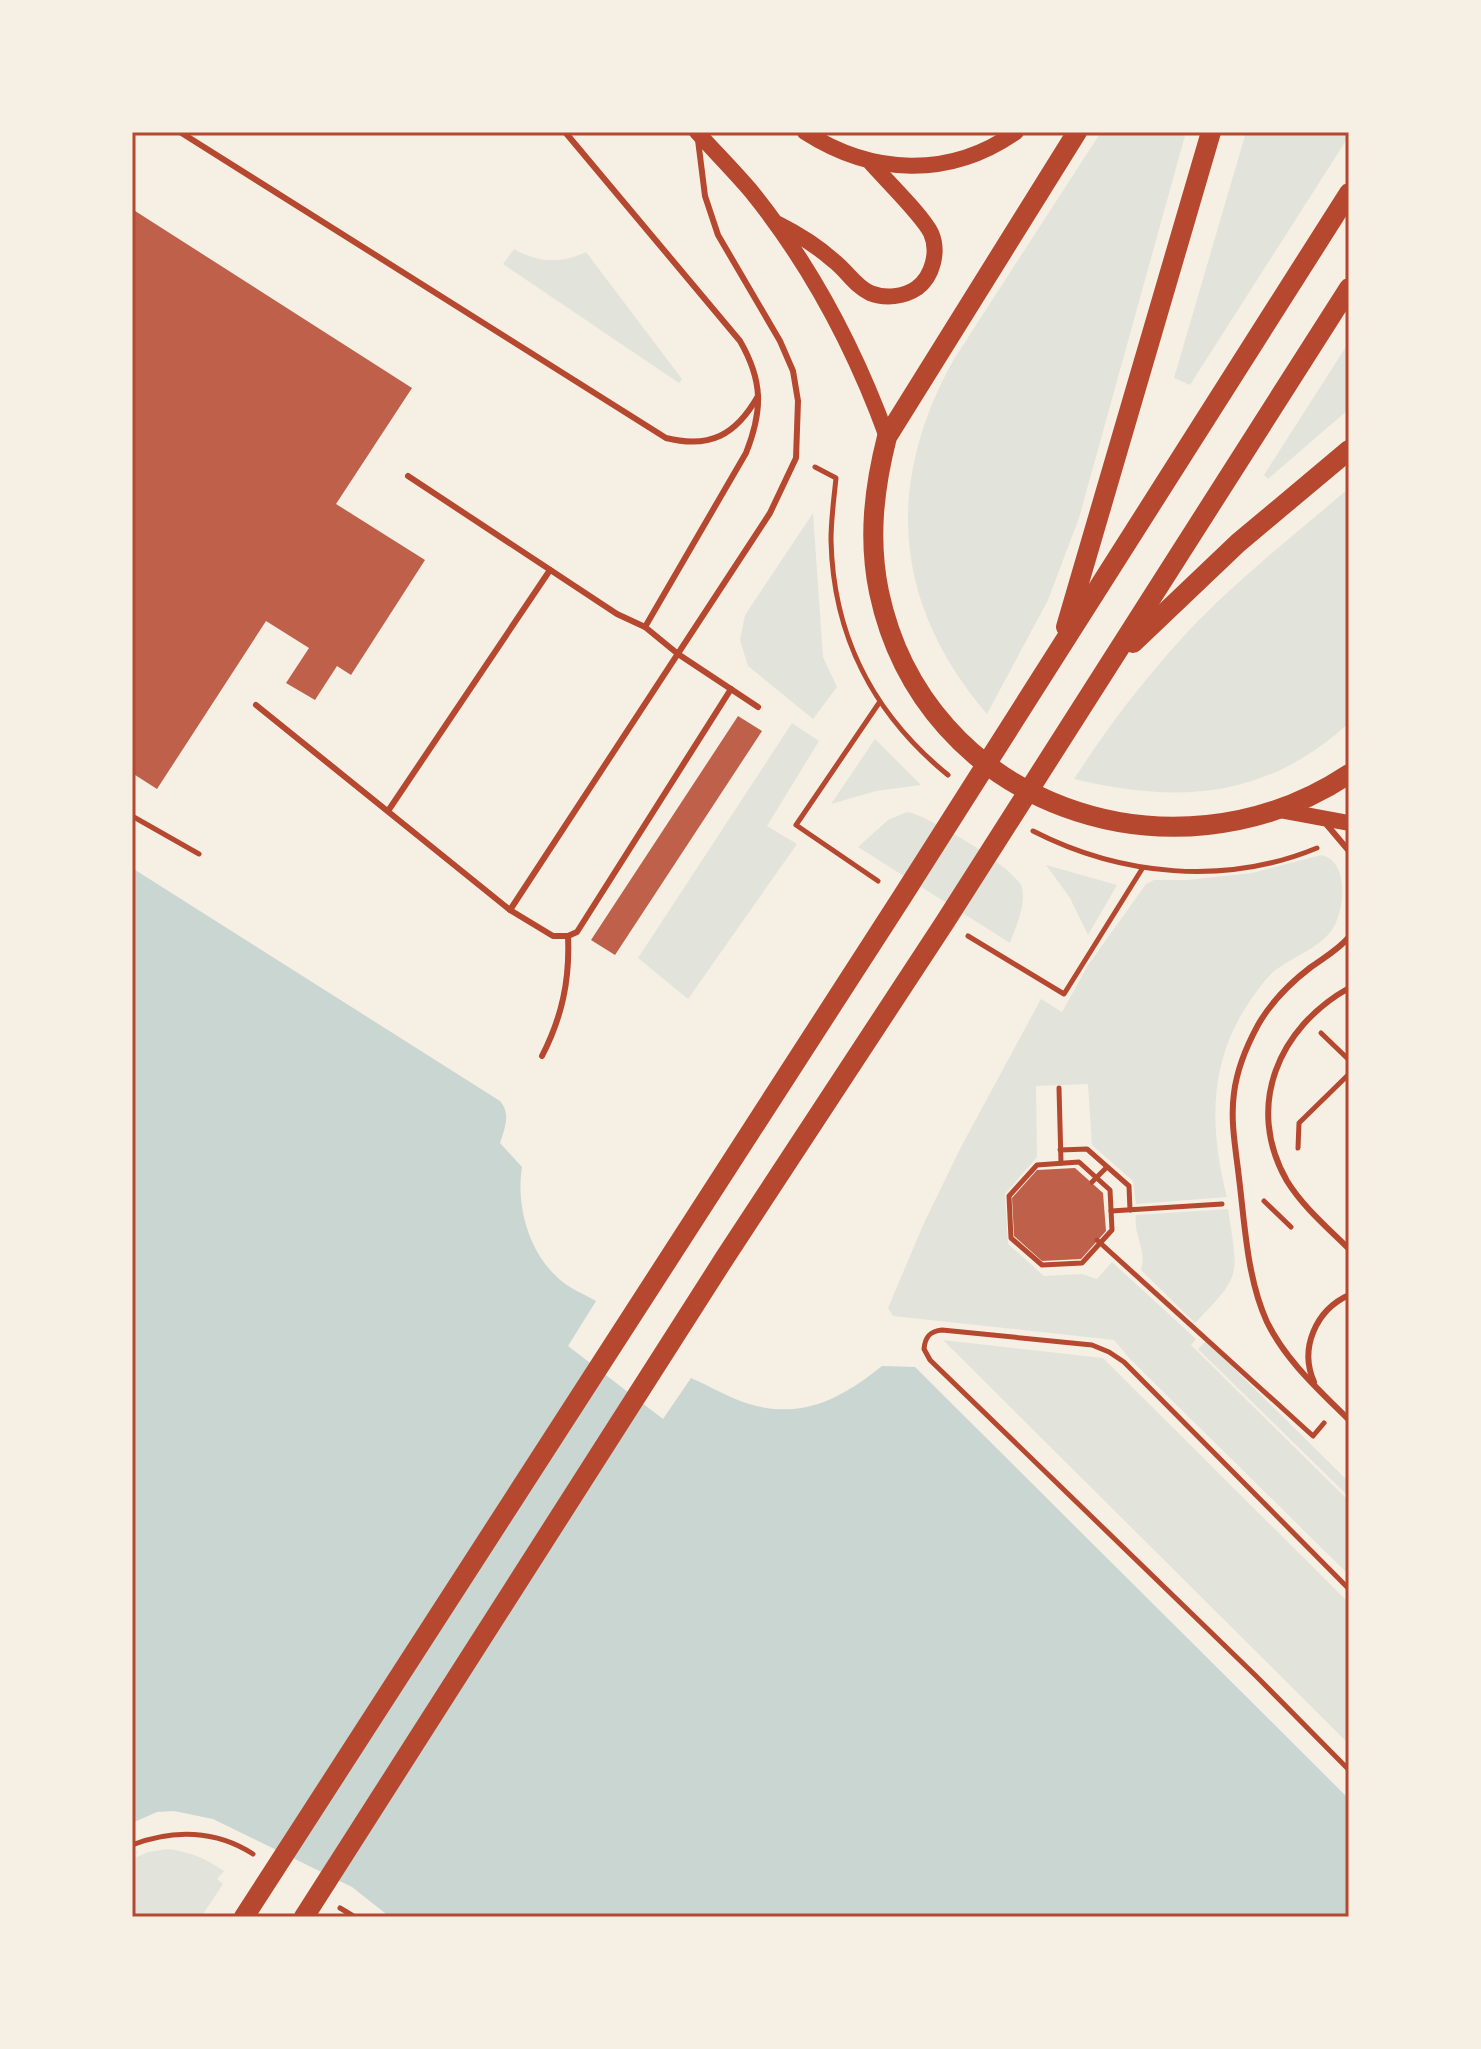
<svg xmlns="http://www.w3.org/2000/svg" width="1481" height="2049" viewBox="0 0 1481 2049" font-family="'Roboto Serif',serif">
<style>
.green{fill:#e2e4dc}
.water{fill:#c9d6d2}
.building{fill:#bf614a}
.lines{fill:none;stroke-linecap:round;stroke-linejoin:round}
.path{stroke:#b5482f;stroke-width:5}
.service{stroke:#b5482f;stroke-width:6}
.secondary{stroke:#b5482f;stroke-width:16}
.primary{stroke:#b5482f;stroke-width:20}
.neatline{fill:none;stroke:#b5482f;stroke-width:3}
</style>
<rect width="100%" height="100%" fill="#f6efe4"/>
<g class="green">
<path d="M1101 132H1186L1079 518 1048 600 987 714C893 604 884 484 954 359Z"/>
<polygon points="1246,132 1349,132 1349,136 1190,385 1174,378"/>
<path d="M514 249C539 263 560 264 586 252L682 379 679 383 503 264Z"/>
<polygon points="1349,342 1349,409 1268,479 1264,475"/>
<path d="M1349 488V723C1265 799 1180 804 1074 779 1111 722 1151 670 1198 621 1245 573 1298 532 1349 488Z"/>
<polygon points="813,513 823,657 837,687 813,719 748,666 740,640 745,615"/>
<polygon points="792,723 819,741 767,826 797,844 688,999 638,958"/>
<polygon points="875,739 921,785 876,791 831,804"/>
<path d="M907 812C926 814 1018 869 1022 888 1026 905 1016 927 1010 943L858 847 888 820Z"/>
<path d="M1321 855C1350 861 1345 911 1332 930 1317 950 1291 957 1272 973 1262 983 1254 995 1246 1007 1208 1066 1210 1132 1227 1197L1136 1204 1133 1181 1092 1145 1088 1084 1036 1086 1037 1157 1005 1194 1008 1244 1044 1276 1082 1274 1097 1279 1112 1262 1196 1339 1191 1345 1349 1501V1575L1130 1359 1114 1340 893 1316 888 1308 924 1223 961 1147 1041 999 1062 1012 1088 965 1146 884 1154 880H1187L1252 873Z"/>
<polygon points="1046,865 1117,885 1088,935 1070,898"/>
<path d="M1228 1209C1238 1276 1243 1274 1195 1323L1141 1270C1147 1249 1133 1235 1136 1215Z"/>
<polygon points="943,1340 1103,1358 1349,1603 1349,1744"/>
<polygon points="1206,1341 1349,1482 1349,1497 1198,1349"/>
<path d="M168 1849C190 1852 205 1858 224 1871L217 1879 223 1884 201 1917H132V1859L148 1852Z"/>
</g>
<path class="water" d="M132 868 500 1101C511 1114 505 1127 500 1143L522 1167C516 1205 528 1251 558 1278 568 1288 584 1294 596 1301L568 1346 663 1419 691 1378C710 1386 729 1398 749 1404 803 1420 842 1398 882 1366L915 1367 1349 1799V1917H390L352 1887 213 1819 174 1811 157 1812 132 1823Z"/>
<g class="building">
<polygon points="132,209 412,388 336,504 425,560 351,675 337,666 315,700 286,683 309,648 266,621 157,789 132,773"/>
<polygon points="738,716 762,731 615,955 591,940"/>
<polygon points="1075,1168 1103,1193 1106,1231 1081,1259 1042,1261 1014,1236 1012,1198 1037,1170"/>
</g>
<g class="lines">
<g class="path">
<path d="M815 467 836 478C834 498 831 519 831 540 833 636 874 715 948 775"/>
<polyline points="132,816 199,854"/>
<path d="M1033 831C1121 876 1225 886 1317 848"/>
<polyline points="878,881 796,825 879,703"/>
<polyline points="968,936 1064,994 1142,869"/>
<polyline points="1321,1033 1349,1060"/>
<polyline points="1059,1088 1061,1163"/>
<polyline points="1298,1148 1299,1123 1349,1074"/>
<polyline points="1060,1150 1087,1149 1129,1186 1130,1210"/>
<polygon points="1079,1162 1110,1190 1112,1230 1082,1263 1042,1265 1011,1238 1009,1196 1037,1165"/>
<polyline points="1092,1182 1107,1167"/>
<polyline points="1264,1201 1291,1227"/>
<polyline points="1111,1211 1222,1204"/>
<polyline points="1097,1240 1313,1436 1324,1423"/>
<path d="M1349 1589 1124 1362 1109 1352 1092 1345 942 1330C930 1331 925 1337 924 1349L930 1360 1256 1676 1349 1770"/>
<path d="M132 1845C173 1829 216 1830 253 1854"/>
<polyline points="340,1908 355,1917"/>
</g>
<g class="service">
<path d="M180 132 666 438C710 449 736 435 758 396"/>
<path d="M565 132 740 341C763 381 763 410 746 453L645 627"/>
<polyline points="408,476 617,614 645,627 678,654 758,707"/>
<polyline points="256,705 510,910 553,936 568,936 577,932 731,689"/>
<polyline points="388,811 550,570"/>
<polyline points="1327,825 1349,851"/>
<polyline points="510,910 770,513 796,458 798,401 793,371 780,341 718,235 705,196 698,140"/>
<path d="M1349 937C1338 950 1325 957 1311 967 1290 983 1271 1002 1258 1025 1246 1047 1237 1069 1234 1093 1230 1122 1236 1150 1239 1178 1245 1226 1247 1278 1267 1322 1286 1361 1319 1390 1349 1420"/>
<path d="M1349 988C1279 1027 1244 1106 1287 1181 1303 1207 1328 1228 1349 1249"/>
<path d="M542 1056C562 1017 570 980 568 936"/>
<path d="M1314 1382C1299 1348 1316 1310 1349 1295"/>
</g>
<g class="secondary">
<path d="M697 132C715 152 734 171 751 191 810 264 855 349 887 437"/>
<path d="M805 132C872 175 949 179 1016 132"/>
<path d="M778 224C798 234 817 246 834 261 847 271 855 286 870 293 885 299 904 297 917 288 933 276 939 251 931 233 923 216 885 179 871 163"/>
<polyline points="1279,810 1349,823"/>
</g>
<g class="primary">
<path d="M1077 132 887 437C874 488 868 539 879 592 924 806 1172 891 1349 774"/>
<polyline points="1066,627 1211,132"/>
<polyline points="1133,643 1238,543 1349,450"/>
<polyline points="244,1917 902,897 1349,193"/>
<polyline points="304,1917 724,1259 945,922 1349,288"/>
</g>
</g>
<rect width="1481" height="2049" fill="none" stroke="#f6efe4" stroke-width="268"/>
<rect x="134" y="134" width="1213" height="1781" class="neatline"/>
</svg>
